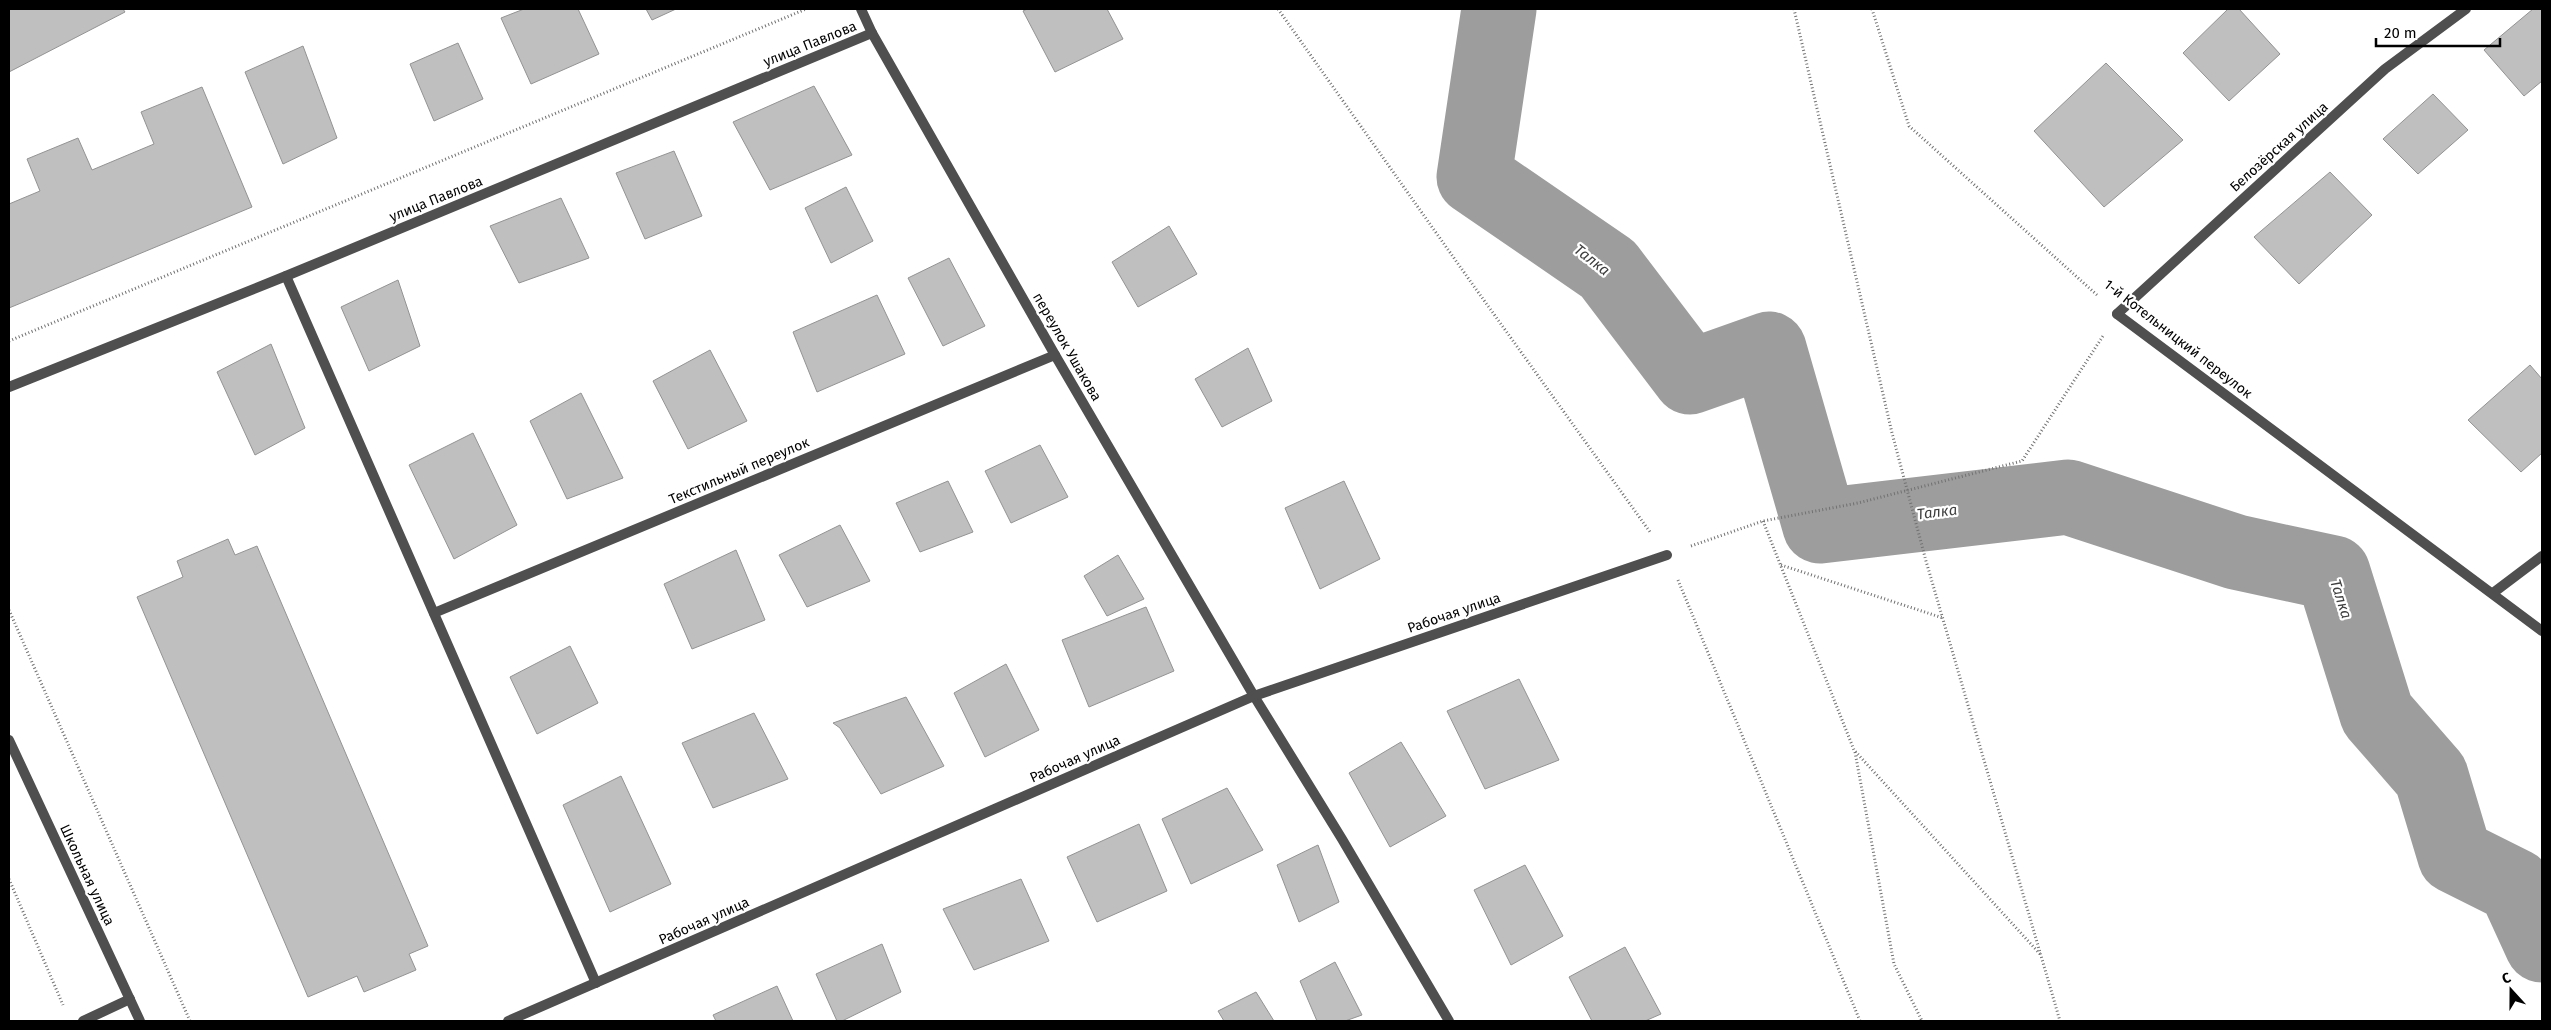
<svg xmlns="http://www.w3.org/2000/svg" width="2551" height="1030" viewBox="0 0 2551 1030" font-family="'Fira Sans',sans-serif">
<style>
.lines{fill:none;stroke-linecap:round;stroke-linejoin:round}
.river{stroke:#9d9d9d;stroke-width:75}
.building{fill:#bfbfbf;stroke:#939393}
.path{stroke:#717171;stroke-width:3;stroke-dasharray:1 2.5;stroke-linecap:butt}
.service{stroke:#4f4f4f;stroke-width:10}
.minor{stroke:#4f4f4f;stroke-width:10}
.labels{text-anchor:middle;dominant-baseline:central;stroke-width:4.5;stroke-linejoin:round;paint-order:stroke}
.street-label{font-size:14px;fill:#000;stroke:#fff}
.water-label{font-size:15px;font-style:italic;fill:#3e3e3e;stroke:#fff}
</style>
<rect width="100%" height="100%" fill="#fff"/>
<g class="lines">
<polyline class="river" points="1499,9 1474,177 1608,269 1690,377 1769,349 1820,526 2068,497 2236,552 2333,573 2377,714 2431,776 2455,856 2515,886 2542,945"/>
</g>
<g class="building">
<polygon points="9,9 123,9 125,12 9,72"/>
<polygon points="524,9 578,9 599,54 531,84 501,18"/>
<polygon points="646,9 676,9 652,20"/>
<polygon points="1027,9 1107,9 1123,39 1055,72 1023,11"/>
<polygon points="2228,9 2239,9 2280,54 2229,101 2183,53"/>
<polygon points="2533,9 2542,9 2542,81 2524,96 2484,50"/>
<polygon points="458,43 483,99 434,121 410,64"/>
<polygon points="303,46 337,138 283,164 245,72"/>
<polygon points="2106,63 2183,140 2104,207 2034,131"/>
<polygon points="814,86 852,155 770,190 733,122"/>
<polygon points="202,87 252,207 9,308 9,204 40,191 27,159 78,138 92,170 154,144 141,112"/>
<polygon points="2433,94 2468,130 2418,174 2383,139"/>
<polygon points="674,151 702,216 645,239 616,173"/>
<polygon points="2330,172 2372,215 2299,284 2254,237"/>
<polygon points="846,187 873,241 831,263 805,208"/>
<polygon points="561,198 589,258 519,283 490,226"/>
<polygon points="1169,226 1197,274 1138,307 1112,262"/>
<polygon points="949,258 985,326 943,346 908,278"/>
<polygon points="398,280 420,346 369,371 341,307"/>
<polygon points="877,295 905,354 817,392 793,332"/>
<polygon points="271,344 305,428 255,455 217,372"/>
<polygon points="1248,348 1272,401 1222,427 1195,379"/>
<polygon points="710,350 747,421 688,449 653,381"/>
<polygon points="2530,365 2542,379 2542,453 2521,472 2468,420"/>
<polygon points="581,393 623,478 567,499 530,421"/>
<polygon points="473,433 517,525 454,559 409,465"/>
<polygon points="1040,445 1068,497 1011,523 985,471"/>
<polygon points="948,481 973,532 920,552 896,503"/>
<polygon points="1344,481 1380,559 1320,589 1285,508"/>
<polygon points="840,525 870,581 807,607 779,555"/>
<polygon points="228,539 235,555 257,546 428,946 409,954 416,970 364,992 357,976 308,997 137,597 183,577 177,561"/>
<polygon points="736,550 765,620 692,649 664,584"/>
<polygon points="1118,555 1144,599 1107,616 1084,576"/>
<polygon points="1146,607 1174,671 1089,707 1062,640"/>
<polygon points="570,646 598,703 537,734 510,677"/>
<polygon points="1006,664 1039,730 985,757 954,693"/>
<polygon points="1519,679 1559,760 1485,789 1447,711"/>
<polygon points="906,697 944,766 881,794 840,728 833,723"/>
<polygon points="754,713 788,779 713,808 682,743"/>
<polygon points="1401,742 1446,816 1390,847 1349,773"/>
<polygon points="621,776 671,884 610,912 563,805"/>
<polygon points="1227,788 1263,850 1191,884 1162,819"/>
<polygon points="1139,824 1167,891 1097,922 1067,857"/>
<polygon points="1318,845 1339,902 1299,922 1277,865"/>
<polygon points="1525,865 1563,936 1511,965 1474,890"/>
<polygon points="1021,879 1049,941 974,970 943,909"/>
<polygon points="882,944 901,992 842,1021 837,1021 816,974"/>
<polygon points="1625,947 1661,1014 1645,1021 1592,1021 1569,977"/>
<polygon points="1335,962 1362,1015 1345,1021 1317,1021 1300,981"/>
<polygon points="777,986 793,1021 716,1021 713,1015"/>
<polygon points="1256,992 1274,1021 1224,1021 1218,1011"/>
</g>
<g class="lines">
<g class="path">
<polyline points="1278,9 1473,285 1650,532"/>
<polyline points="1794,9 1892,433 1926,561 2060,1021"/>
<polyline points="1872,9 1909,126 2097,295"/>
<polyline points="9,341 806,9"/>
<polyline points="1763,521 1854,750 2040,954"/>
<polyline points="1691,546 1763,521 1858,503 2022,461 2103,336"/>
<polyline points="1781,565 1943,618"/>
<polyline points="1678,580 1860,1021"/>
<polyline points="9,610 190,1021"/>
<polyline points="1855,752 1894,964 1922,1021"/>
<polyline points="9,879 63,1005"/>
</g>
<g class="service">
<polyline points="2117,314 2542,631"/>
<polyline points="1254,696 1342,839 1449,1021"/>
<polyline points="83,1021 130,999"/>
</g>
<g class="minor">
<polyline points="861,9 872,33 1055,355 1254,696"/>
<polyline points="286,276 596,983"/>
<polyline points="2117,314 2385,69 2466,9"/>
<polyline points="9,387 286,276 872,33"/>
<polyline points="2493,593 2542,556"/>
<polyline points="434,613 1055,355"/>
<polyline points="9,740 140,1021"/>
<polyline points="508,1021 1254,696 1667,555"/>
</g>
</g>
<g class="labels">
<g class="street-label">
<text transform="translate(810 44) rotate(-22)">улица Павлова</text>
<text transform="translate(2279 147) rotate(-42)">Белозёрская улица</text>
<text transform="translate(436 199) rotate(-22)">улица Павлова</text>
<text transform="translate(2178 339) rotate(38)">1-й Котельницкий переулок</text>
<text transform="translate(1067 347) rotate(60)">переулок Ушакова</text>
<text transform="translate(739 471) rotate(-23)">Текстильный переулок</text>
<text transform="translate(1454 613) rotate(-19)">Рабочая улица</text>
<text transform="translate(1075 759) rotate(-24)">Рабочая улица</text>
<text transform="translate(87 875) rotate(65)">Школьная улица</text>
<text transform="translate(704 921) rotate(-24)">Рабочая улица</text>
</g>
<g class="water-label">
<text transform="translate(1592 260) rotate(38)">Талка</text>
<text transform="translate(1937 512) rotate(-7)">Талка</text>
<text transform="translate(2341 599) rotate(72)">Талка</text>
</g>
</g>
<rect width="2551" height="1030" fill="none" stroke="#000000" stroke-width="20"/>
<g transform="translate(2511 990) rotate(339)" stroke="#ffffff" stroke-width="4" paint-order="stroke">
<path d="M0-4L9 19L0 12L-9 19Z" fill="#000000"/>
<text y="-8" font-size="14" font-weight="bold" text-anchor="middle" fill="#000000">С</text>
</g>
<path d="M2376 38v8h124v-8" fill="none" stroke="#000000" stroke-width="2.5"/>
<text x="2384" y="38" font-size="15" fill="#000000" stroke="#ffffff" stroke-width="4" paint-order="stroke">20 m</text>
</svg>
